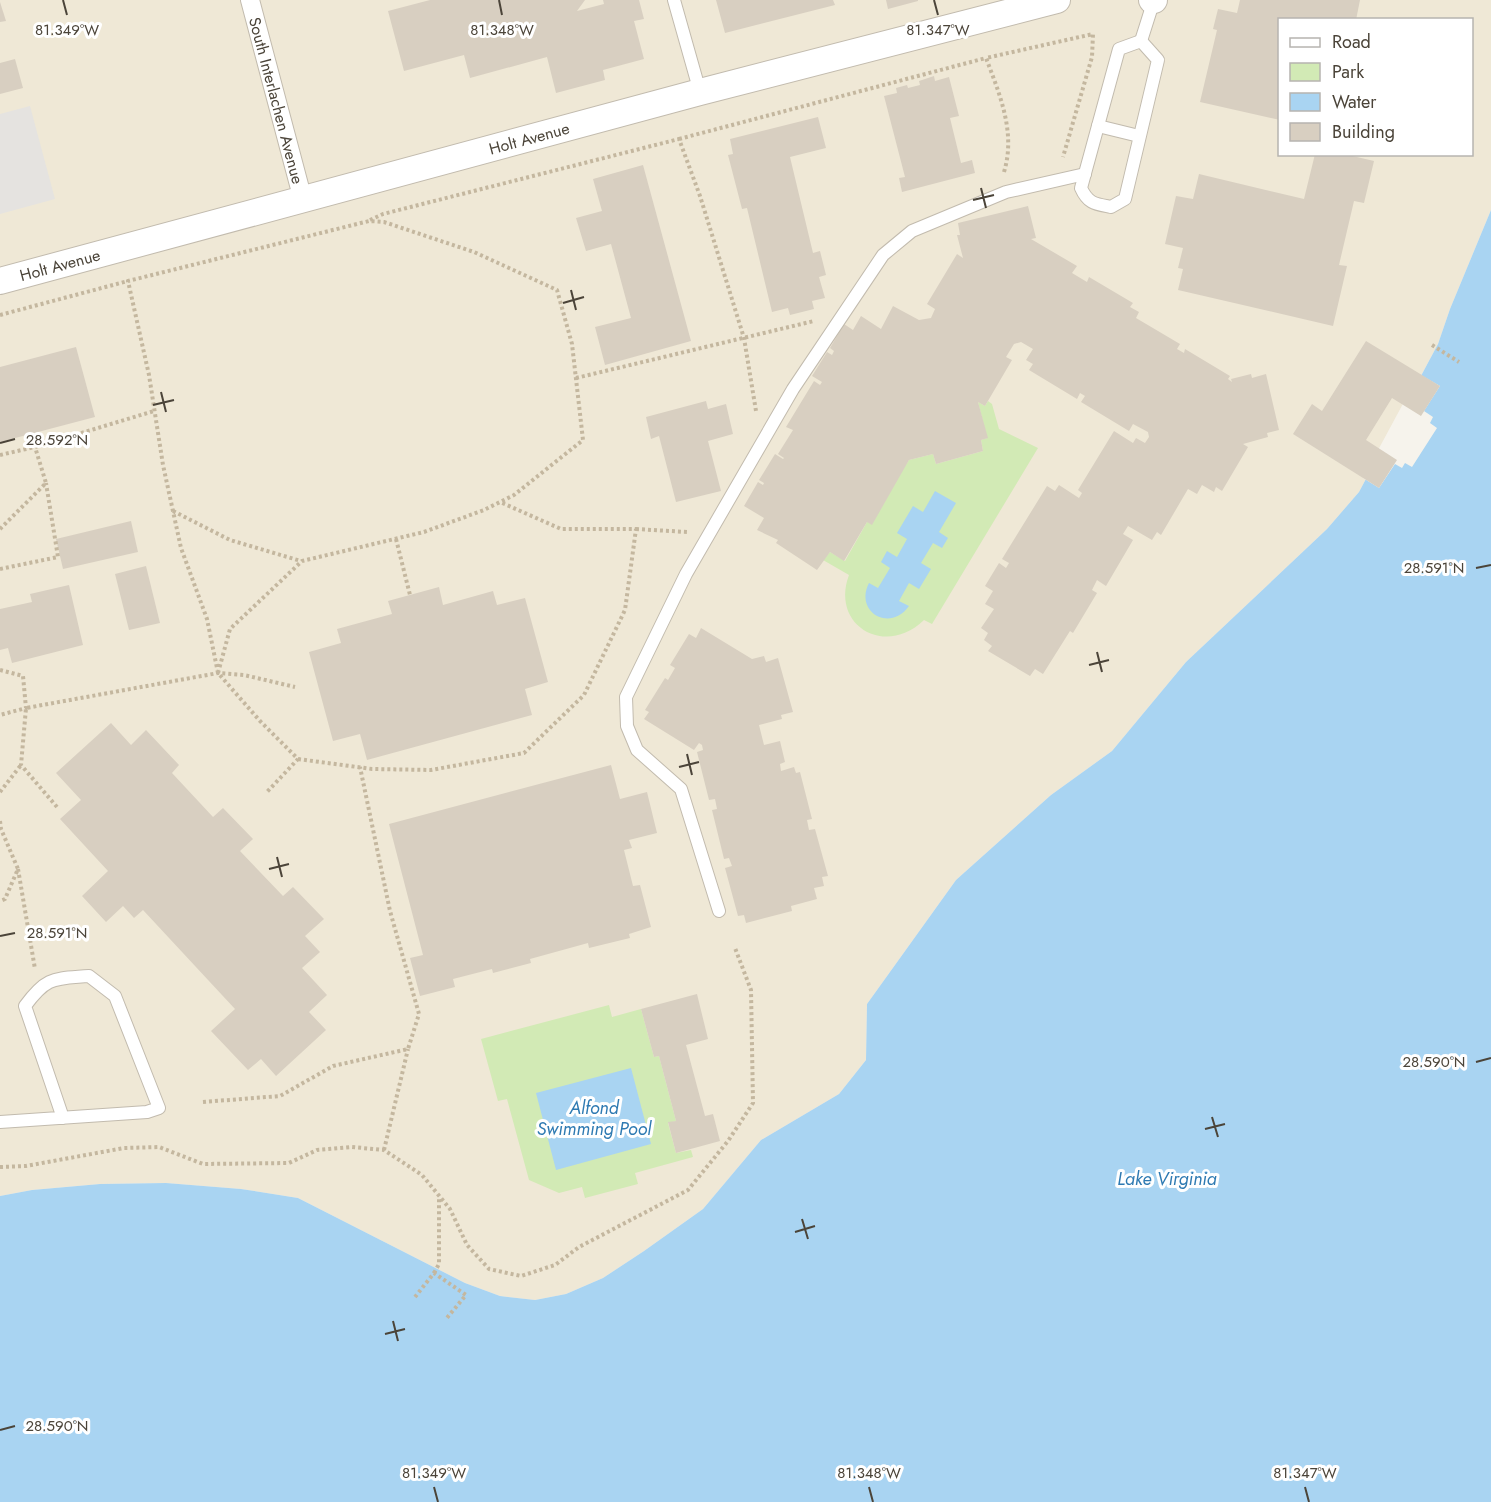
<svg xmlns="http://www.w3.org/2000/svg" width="1491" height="1502" viewBox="0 0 1491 1502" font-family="Jost,sans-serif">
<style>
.education{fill:#efe8d6;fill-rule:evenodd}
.green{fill:#d2eab5}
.parking{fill:#e5e3e0}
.water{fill:#a9d4f2}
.pier{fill:#f6f3ec}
.building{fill:#d8cfc1}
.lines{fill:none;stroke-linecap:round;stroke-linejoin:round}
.service-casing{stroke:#c2bbae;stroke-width:14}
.pedestrian-casing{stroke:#c2bbae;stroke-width:20}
.minor-casing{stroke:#c2bbae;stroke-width:28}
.path{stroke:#c4b79f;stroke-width:4;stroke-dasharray:3 3;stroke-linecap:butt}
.service{stroke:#fff;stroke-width:12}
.pedestrian{stroke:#fff;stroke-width:18}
.minor{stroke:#fff;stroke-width:26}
.ticks{fill:none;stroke:#4b4439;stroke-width:2}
.labels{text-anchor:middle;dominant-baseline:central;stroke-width:6;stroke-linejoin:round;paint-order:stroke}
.street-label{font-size:16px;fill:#4b4439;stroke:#fff}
.water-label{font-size:18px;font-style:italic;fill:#2e7ab2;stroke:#fff}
.ticks-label{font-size:15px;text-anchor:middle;fill:#4b4439;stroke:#fff;stroke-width:6;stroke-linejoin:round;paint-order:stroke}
</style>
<rect width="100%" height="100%" fill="#f6f3ec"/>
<path class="education" d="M0 0H1491V210L1450 309 1438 344 1359 492 1327 529 1186 662 1112 751 1051 795 956 880 867 1004 866 1060 839 1094 761 1140 703 1209 644 1251 603 1278 566 1294 535 1300 500 1296 465 1283 298 1198 241 1189 166 1183 100 1184 32 1190 0 1196ZM1280 20H1472V154H1280Z"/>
<g class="green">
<path d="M988 401 992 404 999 429 1038 448 932 624 924 620C885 658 830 625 849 575L823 560 830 552 845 561 867 522 909 460 933 454 936 464 983 451 981 440 987 438 978 402 985 406Z"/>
<polygon points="609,1005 612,1017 641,1009 654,1057 659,1056 676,1121 668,1123 676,1153 691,1150 693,1157 635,1173 638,1184 585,1198 582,1187 559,1193 529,1180 507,1099 498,1101 481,1039"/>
</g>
<polygon class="parking" points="30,106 55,199 0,214 0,114"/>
<g class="water">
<polygon points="1491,210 1491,1502 0,1502 0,1196 32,1190 100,1184 166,1183 241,1189 298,1198 465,1283 500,1296 535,1300 566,1294 603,1278 644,1251 703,1209 761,1140 839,1094 866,1060 867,1004 956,880 1051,795 1112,751 1186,662 1327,529 1359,492 1438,344 1450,309"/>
<path d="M935 491 956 503 939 532 948 538 942 548 933 543 921 563 931 569 919 589 909 583 899 601 909 606C890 633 854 612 869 583L878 588 890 568 881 562 887 551 897 557 907 539 897 533 913 506 923 512Z"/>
<polygon points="631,1068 651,1144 556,1170 536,1093"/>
</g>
<polygon class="pier" points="1419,374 1440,386 1424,411 1433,417 1430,423 1437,428 1412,467 1405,463 1402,468 1395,464 1379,488 1363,478"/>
<g class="building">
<polygon points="430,0 585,0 577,11 604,4 603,0 639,0 644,19 634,21 644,59 603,70 605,80 556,93 547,57 470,78 464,55 404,71 388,11"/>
<polygon points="716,0 833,0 835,5 725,33"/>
<polygon points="886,0 918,0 918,1 888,9"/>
<polygon points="1240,0 1360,0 1356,20 1280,20 1280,120 1200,102 1217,30 1213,29 1218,9 1237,13"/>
<polygon points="0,2 6,21 0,22"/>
<polygon points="15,59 23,88 0,94 0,63"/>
<polygon points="934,76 935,81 949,77 959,116 950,118 961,163 972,160 975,173 902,192 899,178 905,177 884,96 897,93 896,88 907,85 908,88 920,85 919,81"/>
<polygon points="818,117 826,148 790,157 813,253 820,251 826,275 819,277 825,298 812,301 814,309 790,315 788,308 772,312 747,208 742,209 728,155 733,154 730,139"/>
<polygon points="1315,154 1344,154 1374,161 1364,203 1354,201 1339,265 1347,266 1333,326 1178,290 1183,269 1178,268 1183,248 1165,244 1176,196 1193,199 1199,174 1304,199"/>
<polygon points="643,165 691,341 605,365 595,327 631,318 611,244 586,251 576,218 602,211 593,179"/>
<polygon points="1028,206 1036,238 1031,239 1077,266 1072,273 1087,282 1089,277 1133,303 1130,307 1139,312 1136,318 1180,344 1177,349 1184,353 1185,349 1230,376 1228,379 1232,382 1231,379 1251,374 1252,378 1266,374 1279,430 1267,433 1268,437 1243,444 1248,447 1222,491 1216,487 1214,492 1202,485 1197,494 1188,489 1161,535 1157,532 1152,540 1128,526 1123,534 1133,540 1106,586 1097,580 1092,590 1097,593 1073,633 1070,631 1043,674 1035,669 1030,676 988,651 992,646 984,640 988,633 981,628 994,609 985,604 993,591 985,586 999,563 1006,568 1009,563 1002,559 1047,486 1055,491 1059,485 1079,498 1082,493 1078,490 1114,431 1133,443 1136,438 1145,443 1149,437 1148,432 1133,424 1129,431 1081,402 1085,396 1080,393 1077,399 1029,370 1033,364 1026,360 1033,349 1021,342 1014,344 1006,357 1012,360 985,406 978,402 988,438 981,440 983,451 936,464 933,454 909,460 872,525 867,522 844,561 830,552 817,570 776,543 778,540 757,530 764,518 744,506 758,482 763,485 764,483 759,480 775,454 783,459 784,458 778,454 793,430 786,427 814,381 820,385 822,382 812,376 827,352 832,355 834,351 830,348 844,324 853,330 861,316 881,329 893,306 919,320 931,318 935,309 927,304 957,254 963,258 957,235 960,235 958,223"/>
<polygon points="1366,341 1440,386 1421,416 1392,398 1366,440 1397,460 1379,488 1293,434 1312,404 1322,411"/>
<polygon points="76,347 95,417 0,442 0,367"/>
<polygon points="706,401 708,409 726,404 733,434 708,441 721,491 676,502 659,436 651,439 646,417"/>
<polygon points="131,521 138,552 63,569 56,539"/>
<polygon points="146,566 160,623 129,630 115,574"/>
<polygon points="69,585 83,645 12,663 8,648 0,650 0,609 32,602 30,594"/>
<polygon points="439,587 443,605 493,591 497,605 525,598 548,682 525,689 532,715 367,760 360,734 333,741 309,652 341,643 337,629 392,614 388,601"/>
<polygon points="701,628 752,659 764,656 766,662 778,658 793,712 781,715 782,719 759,725 764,745 780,741 785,762 780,764 781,771 794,767 796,773 800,772 812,819 807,820 809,830 815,829 828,876 822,877 824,886 814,888 817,899 791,906 792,911 746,923 744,915 738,916 725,868 732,866 729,858 724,859 712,810 717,809 715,799 709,800 697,752 703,750 702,745 699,743 694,750 644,719 649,712 645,710 665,678 668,680 675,668 670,665 689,634 696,638"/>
<polygon points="111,723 131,745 146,730 179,765 172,773 213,817 223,808 253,839 240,851 283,896 293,887 324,919 305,936 320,952 302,968 327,995 309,1012 326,1030 276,1076 261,1059 248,1070 211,1031 235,1009 143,910 134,918 123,906 106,922 82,896 108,871 60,819 81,800 56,773"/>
<polygon points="611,765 620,799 647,792 657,833 629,840 632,848 624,850 633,886 640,885 651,927 629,934 630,938 589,948 588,943 530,959 531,963 493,973 492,969 453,979 455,987 420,996 410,958 423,955 389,824"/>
<polygon points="697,994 708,1039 686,1045 705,1116 713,1114 720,1141 676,1153 668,1122 676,1121 659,1056 654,1057 641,1009"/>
</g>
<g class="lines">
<defs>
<g id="service">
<polyline points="674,0 700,92"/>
<path d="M1141 41 1158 60 1125 199 1111 207C1096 204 1088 204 1081 188L1119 49Z"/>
<polyline points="1141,41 1154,0"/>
<polyline points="1098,126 1139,136"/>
<polyline points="719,911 681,789 637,750 627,726 626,697 686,574 793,389 883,255 912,231 1006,192 1085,174"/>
<path d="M0 1122 147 1112 159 1108 115 996 89 976C54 979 47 976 25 1006L63 1118"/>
</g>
<g id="pedestrian">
<path id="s1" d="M250 0 303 200"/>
</g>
<g id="minor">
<polyline points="1152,0 1154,0"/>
<path id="s2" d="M0 281 700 92 1057 0"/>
</g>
</defs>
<use href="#service" class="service-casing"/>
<use href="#pedestrian" class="pedestrian-casing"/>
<use href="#minor" class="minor-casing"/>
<g class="path">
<polyline points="679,139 986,58"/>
<path d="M1004 172C1016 133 1000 95 986 58L1093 34 1092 57 1063 157"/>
<polyline points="370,220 383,214 679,139 700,196 744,338 756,411"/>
<polyline points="0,315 128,281"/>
<polyline points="1432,345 1459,362"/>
<polyline points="576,378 814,321"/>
<polyline points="0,455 35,447 154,411"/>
<polyline points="173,511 230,540 301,561"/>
<polyline points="0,529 46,483 35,447"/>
<polyline points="636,529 687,532"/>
<polyline points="396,539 410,595"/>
<polyline points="0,569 58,557 46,483"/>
<polyline points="0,670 23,676 26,708 0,715"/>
<polyline points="218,673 230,629 302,561 424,532 484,510 514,495 583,440 572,344 557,290 474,252 384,222 369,221 128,281 149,375 163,465 181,548 207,619 218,673 260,721 298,759 267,792"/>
<polyline points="298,759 372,769 431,770 524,753 584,695 625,610 636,529 561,529 500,502"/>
<polyline points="0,792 21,765"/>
<polyline points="57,807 21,765 26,708 218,673 244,675 295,687"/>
<polyline points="0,821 1,829 18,869 5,899 0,901"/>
<polyline points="18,869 35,969"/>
<polyline points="203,1102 280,1096 333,1066 408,1049 419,1014 390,911 360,767"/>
<polyline points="384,1150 408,1049"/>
<polyline points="0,1167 26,1166 124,1148 159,1147 203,1164 289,1163 317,1150 352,1147 384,1150 422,1175 450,1209 467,1245 489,1269 521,1276 555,1265 579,1247 688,1190 728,1141 753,1103 751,990 735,948"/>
<polyline points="434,1273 439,1264 439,1197"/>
<polyline points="415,1297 434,1273 466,1295 446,1319"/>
</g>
<use href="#service" class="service"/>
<use href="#pedestrian" class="pedestrian"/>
<use href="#minor" class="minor"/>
</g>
<path class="ticks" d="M63 0 67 15M499 0 502 15M934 0 938 15M981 188 986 208M973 200 994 195M571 290 576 310M563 303 584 297M161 392 166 412M153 405 174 400M0 443 15 439M1476 568 1491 565M1097 652 1102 672M1089 665 1109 660M687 754 692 775M679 767 699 762M277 857 282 877M269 869 289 864M0 936 15 933M1476 1062 1491 1058M1212 1117 1218 1137M1205 1129 1225 1124M802 1219 808 1239M795 1232 815 1226M393 1321 398 1341M385 1334 405 1329M0 1430 15 1426M434 1487 438 1502M869 1487 873 1502M1305 1487 1309 1502"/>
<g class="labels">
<g class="street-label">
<text stroke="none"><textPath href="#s1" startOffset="104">South Interlachen Avenue</textPath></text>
<text stroke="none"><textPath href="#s2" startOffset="548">Holt Avenue</textPath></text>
<text stroke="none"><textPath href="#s2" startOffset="62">Holt Avenue</textPath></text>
</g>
<g class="water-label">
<text x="594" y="1108">Alfond<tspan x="594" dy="21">Swimming Pool</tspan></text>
<text x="1167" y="1179">Lake Virginia</text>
</g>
</g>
<g class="ticks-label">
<text x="67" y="35">81.349°W</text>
<text x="502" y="35">81.348°W</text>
<text x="938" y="35">81.347°W</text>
<text x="57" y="445">28.592°N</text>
<text x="1434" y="573">28.591°N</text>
<text x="57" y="938">28.591°N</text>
<text x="1434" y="1067">28.590°N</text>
<text x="57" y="1431">28.590°N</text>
<text x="434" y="1478">81.349°W</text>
<text x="869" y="1478">81.348°W</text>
<text x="1305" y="1478">81.347°W</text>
</g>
<rect x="1278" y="18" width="195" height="138" fill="#ffffff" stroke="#b7b4b0" stroke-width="1.5"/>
<rect x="1290" y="38" width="30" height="9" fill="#ffffff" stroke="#b7b4b0" stroke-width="1.5"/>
<text x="1332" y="48" font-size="18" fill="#4b4439">Road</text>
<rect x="1290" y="63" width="30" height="18" fill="#d2eab5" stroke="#b7b4b0" stroke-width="1.5"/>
<text x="1332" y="78" font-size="18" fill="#4b4439">Park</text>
<rect x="1290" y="93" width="30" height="18" fill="#a9d4f2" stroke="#b7b4b0" stroke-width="1.5"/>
<text x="1332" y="108" font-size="18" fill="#4b4439">Water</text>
<rect x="1290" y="123" width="30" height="18" fill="#d8cfc1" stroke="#b7b4b0" stroke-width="1.5"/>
<text x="1332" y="138" font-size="18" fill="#4b4439">Building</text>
</svg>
